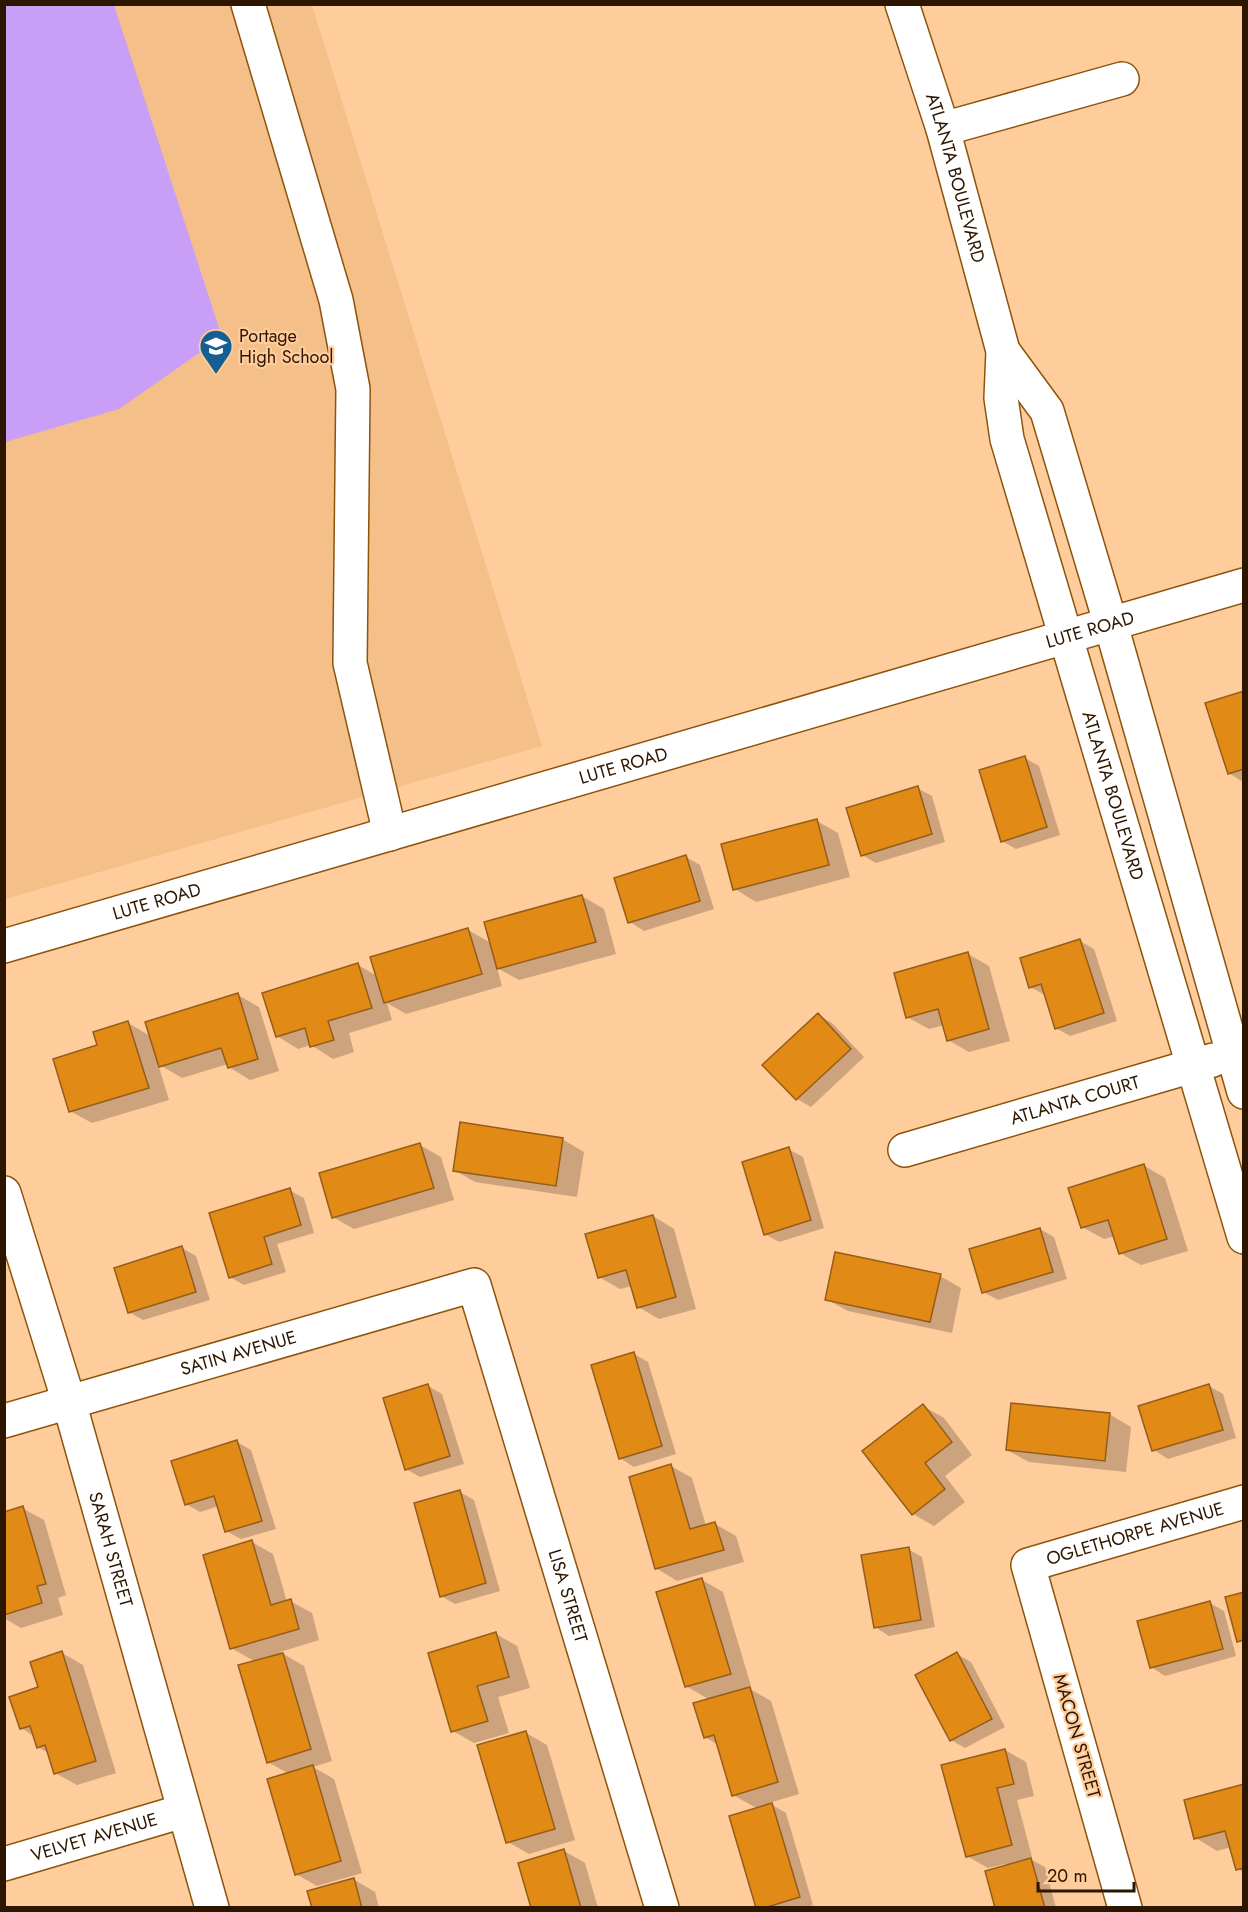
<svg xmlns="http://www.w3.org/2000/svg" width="1248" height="1912" viewBox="0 0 1248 1912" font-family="Jost,sans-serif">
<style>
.built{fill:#f5bf89}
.green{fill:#c99ef6}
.shadow{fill:#0003}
.building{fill:#e18a15;stroke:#955d19;stroke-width:1.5}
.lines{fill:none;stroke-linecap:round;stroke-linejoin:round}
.minor-casing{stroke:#8c540c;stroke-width:36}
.minor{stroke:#fff;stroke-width:33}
.labels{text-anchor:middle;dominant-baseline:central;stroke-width:4.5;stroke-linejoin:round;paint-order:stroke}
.street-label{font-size:18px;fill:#2d1600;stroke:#ffcc9b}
.poi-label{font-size:18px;fill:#2d1600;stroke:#ffcc9b;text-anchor:start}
</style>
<rect width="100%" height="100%" fill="#ffcc9b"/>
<polygon class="built" points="5,5 312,5 542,746 5,899"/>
<polygon class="green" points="5,4 114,5 222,337 119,409 5,442"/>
<g class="shadow">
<polygon points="1244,692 1244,781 1243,782 1229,773"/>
<polygon points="1025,758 1039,766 1060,835 1016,849 1002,841"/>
<polygon points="917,788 932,796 945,842 876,863 862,855"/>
<polygon points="817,821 838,833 850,877 756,902 735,889"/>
<polygon points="686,857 700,865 714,909 644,931 630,922"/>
<polygon points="582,896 604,909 616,954 519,980 497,968 502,986 406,1014 387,1003 392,1020 349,1033 354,1052 333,1059 311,1045 298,1049 277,1036 358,965 377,976 468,930 491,943"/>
<polygon points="1080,941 1094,949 1117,1021 1070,1036 1056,1028 1045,995 1030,987"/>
<polygon points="968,954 989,966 1010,1041 969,1052 948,1040 944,1025 929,1029 907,1017"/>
<polygon points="238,995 259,1007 279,1071 250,1080 229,1067 228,1064 182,1078 158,1064 169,1100 92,1123 70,1111 99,1046 128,1023 152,1037"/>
<polygon points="818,1015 832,1023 864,1057 811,1107 797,1099"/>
<polygon points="562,1139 584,1152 577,1197 475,1182 454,1170"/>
<polygon points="420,1145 441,1157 454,1200 354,1229 333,1217"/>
<polygon points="788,1149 803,1157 824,1228 779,1242 765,1234"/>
<polygon points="1143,1165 1165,1178 1188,1251 1141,1265 1120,1253 1115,1236 1104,1239 1082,1227"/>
<polygon points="289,1190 304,1198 314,1233 277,1244 286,1272 244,1285 230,1277"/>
<polygon points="653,1216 674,1229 696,1309 659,1319 638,1307 632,1286 620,1289 599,1277"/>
<polygon points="1040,1229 1054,1237 1067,1279 998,1300 983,1292"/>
<polygon points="182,1248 196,1256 210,1300 143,1320 129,1312"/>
<polygon points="940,1276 961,1288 952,1333 848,1311 826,1299"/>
<polygon points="634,1354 648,1362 676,1454 634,1467 620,1458"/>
<polygon points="428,1386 442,1394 464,1464 420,1477 406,1469"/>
<polygon points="1209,1386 1223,1394 1236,1438 1168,1459 1154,1450"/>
<polygon points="923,1406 944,1418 972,1455 945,1476 965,1502 934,1526 913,1514"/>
<polygon points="1109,1414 1131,1427 1126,1472 1029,1462 1007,1450"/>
<polygon points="237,1442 251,1450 276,1529 241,1539 226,1531 219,1506 200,1512 186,1504"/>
<polygon points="671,1466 692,1478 706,1526 715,1524 736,1536 744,1562 677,1581 656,1568"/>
<polygon points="460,1492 474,1500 500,1591 455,1604 441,1596"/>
<polygon points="22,1508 44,1520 66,1595 58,1598 63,1615 21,1628 4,1618 4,1513"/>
<polygon points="252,1542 273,1554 287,1602 290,1601 312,1613 319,1640 280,1652 304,1666 332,1761 313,1767 334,1779 362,1873 317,1886 296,1874 289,1774 268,1762 256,1662 231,1648"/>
<polygon points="908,1549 922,1557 935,1627 889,1636 875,1627"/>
<polygon points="702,1580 723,1592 751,1686 747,1687 771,1701 799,1794 769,1803 786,1813 813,1905 804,1908 757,1908 758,1809 733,1795 718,1745 705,1737 710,1700 686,1686"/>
<polygon points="1210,1603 1224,1611 1236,1656 1165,1676 1151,1667"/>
<polygon points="496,1634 517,1646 530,1688 498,1697 509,1733 474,1743 453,1731"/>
<polygon points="62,1653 83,1665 116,1773 77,1785 55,1773 50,1754 38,1747 35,1737 21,1728 40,1688"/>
<polygon points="957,1654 971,1662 1005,1727 965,1748 951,1740"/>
<polygon points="526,1733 547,1745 575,1840 529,1854 508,1842"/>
<polygon points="1005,1750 1026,1762 1034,1796 1017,1800 1032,1857 1028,1858 1045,1867 1056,1908 997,1908 1005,1864 988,1868 967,1856"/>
<polygon points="1244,1785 1244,1872 1237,1869 1231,1847 1217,1851 1196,1838"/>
<polygon points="564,1851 585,1863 598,1908 533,1908"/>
<polygon points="353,1879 375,1892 379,1908 314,1908"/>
</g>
<g class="building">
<polygon points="1244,691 1244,769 1228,774 1205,703"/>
<polygon points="1025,756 1047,827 1001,842 979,770"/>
<polygon points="918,786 932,834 861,856 846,808"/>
<polygon points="817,819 829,865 733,890 721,844"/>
<polygon points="686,855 700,901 628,923 614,878"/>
<polygon points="582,895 596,942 497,969 484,922"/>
<polygon points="468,928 482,974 384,1003 370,957"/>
<polygon points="1080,939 1104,1013 1055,1029 1041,984 1029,988 1020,958"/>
<polygon points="968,952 989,1029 947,1041 938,1009 906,1018 894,973"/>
<polygon points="358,963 372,1008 328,1021 334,1040 310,1047 305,1028 276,1037 262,993"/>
<polygon points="238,993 258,1059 228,1068 221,1048 159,1067 145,1022"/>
<polygon points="818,1013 851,1049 796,1100 762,1065"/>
<polygon points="128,1021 149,1088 69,1112 53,1059 97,1045 93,1032"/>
<polygon points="460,1122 563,1138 556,1186 453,1171"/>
<polygon points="420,1143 434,1188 332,1218 319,1173"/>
<polygon points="789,1147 811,1220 764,1235 742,1162"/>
<polygon points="1144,1164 1167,1239 1119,1254 1108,1220 1081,1228 1068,1188"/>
<polygon points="290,1188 301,1225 264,1237 272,1264 229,1278 209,1213"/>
<polygon points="653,1215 676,1297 637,1308 626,1270 598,1278 585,1234"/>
<polygon points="1040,1228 1053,1272 982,1293 969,1249"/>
<polygon points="182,1246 196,1292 128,1313 114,1268"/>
<polygon points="835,1252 941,1274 930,1322 825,1300"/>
<polygon points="634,1352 662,1446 619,1459 591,1365"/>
<polygon points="428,1384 450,1456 405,1470 383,1398"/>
<polygon points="1209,1384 1223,1430 1152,1451 1138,1406"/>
<polygon points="1011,1403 1110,1413 1105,1461 1006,1450"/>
<polygon points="923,1404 952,1442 925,1463 945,1489 912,1515 862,1451"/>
<polygon points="237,1440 262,1521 225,1532 214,1496 185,1505 171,1461"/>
<polygon points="671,1464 690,1529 715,1522 724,1550 655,1569 629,1477"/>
<polygon points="460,1490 486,1583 440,1597 414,1503"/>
<polygon points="23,1506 46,1584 37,1586 42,1603 4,1615 4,1512"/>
<polygon points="252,1540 271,1605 291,1599 299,1629 230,1649 203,1555"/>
<polygon points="909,1547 921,1620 874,1628 861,1555"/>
<polygon points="702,1578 731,1674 685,1687 656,1592"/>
<polygon points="1244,1592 1244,1640 1237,1642 1225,1597"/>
<polygon points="1210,1601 1223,1649 1150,1668 1137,1621"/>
<polygon points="496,1632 509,1677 477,1686 488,1721 451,1732 428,1653"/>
<polygon points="62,1651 96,1761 54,1774 45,1745 37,1748 30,1726 20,1729 9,1697 38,1687 30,1662"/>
<polygon points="957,1652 992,1719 950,1741 915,1675"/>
<polygon points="283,1653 311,1749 267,1763 238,1665"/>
<polygon points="750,1687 778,1782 732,1796 714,1735 704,1738 693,1703"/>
<polygon points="526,1731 555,1829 506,1843 477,1745"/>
<polygon points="1005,1749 1014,1784 997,1788 1012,1845 966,1857 941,1765"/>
<polygon points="313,1765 341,1861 295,1875 267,1779"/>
<polygon points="1244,1784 1244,1868 1236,1870 1225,1831 1194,1839 1184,1800"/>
<polygon points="772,1803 800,1897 764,1908 756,1908 729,1816"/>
<polygon points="564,1849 581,1908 531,1908 518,1863"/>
<polygon points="1031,1858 1045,1908 995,1908 985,1871"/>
<polygon points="354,1878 362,1908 312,1908 307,1891"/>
</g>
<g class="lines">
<defs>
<g id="minor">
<polyline points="248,4 336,300 353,389 350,663 390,834"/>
<path id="s1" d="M902 4 943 129 1003 351 1001 398 1007 439 1244 1237"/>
<polyline points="943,129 1122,79"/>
<polyline points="1003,351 1047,411 1111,625 1244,1092"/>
<path id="s2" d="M4 946 1244 585"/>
<path id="s3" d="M905 1150 1213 1060"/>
<path id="s4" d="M4 1193 69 1402 212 1908"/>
<path id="s5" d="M4 1421 474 1285 662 1908"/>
<path id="s6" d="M4 1864 183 1811"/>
<path id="s7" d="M1125 1908 1028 1565 1244 1502"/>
</g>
</defs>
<use href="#minor" class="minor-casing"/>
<use href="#minor" class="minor"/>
</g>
<defs>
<symbol id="school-pin" viewBox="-11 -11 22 30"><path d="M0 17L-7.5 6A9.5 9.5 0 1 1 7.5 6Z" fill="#155e92" stroke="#ffcc9b"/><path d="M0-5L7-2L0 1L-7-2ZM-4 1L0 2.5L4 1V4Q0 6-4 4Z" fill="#fff"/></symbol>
</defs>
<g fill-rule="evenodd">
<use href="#school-pin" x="197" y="327" width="38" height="52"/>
</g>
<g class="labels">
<g class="street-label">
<text stroke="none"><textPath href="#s1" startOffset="182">ATLANTA BOULEVARD</textPath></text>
<text stroke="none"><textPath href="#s2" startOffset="1131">LUTE ROAD</textPath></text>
<text stroke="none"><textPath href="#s2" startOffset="645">LUTE ROAD</textPath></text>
<text stroke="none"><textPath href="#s1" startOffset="822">ATLANTA BOULEVARD</textPath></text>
<text stroke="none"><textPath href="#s2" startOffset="159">LUTE ROAD</textPath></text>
<text stroke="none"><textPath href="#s3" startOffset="177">ATLANTA COURT</textPath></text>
<text stroke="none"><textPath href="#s5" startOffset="244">SATIN AVENUE</textPath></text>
<text stroke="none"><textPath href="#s7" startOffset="468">OGLETHORPE AVENUE</textPath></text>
<text stroke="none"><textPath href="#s4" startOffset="372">SARAH STREET</textPath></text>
<text stroke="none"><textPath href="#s5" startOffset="814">LISA STREET</textPath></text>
<text transform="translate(1077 1736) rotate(74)">MACON STREET</text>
<text stroke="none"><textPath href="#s6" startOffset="94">VELVET AVENUE</textPath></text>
</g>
<g class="poi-label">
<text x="239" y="336">Portage<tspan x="239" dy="21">High School</tspan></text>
</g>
</g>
<rect width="1248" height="1912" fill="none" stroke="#2d1600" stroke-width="12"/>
<path d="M1038 1882v9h96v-9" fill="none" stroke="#2d1600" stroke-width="3"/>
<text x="1047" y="1882" font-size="18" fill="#2d1600" stroke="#ffcc9b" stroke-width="4.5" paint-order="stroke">20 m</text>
</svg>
